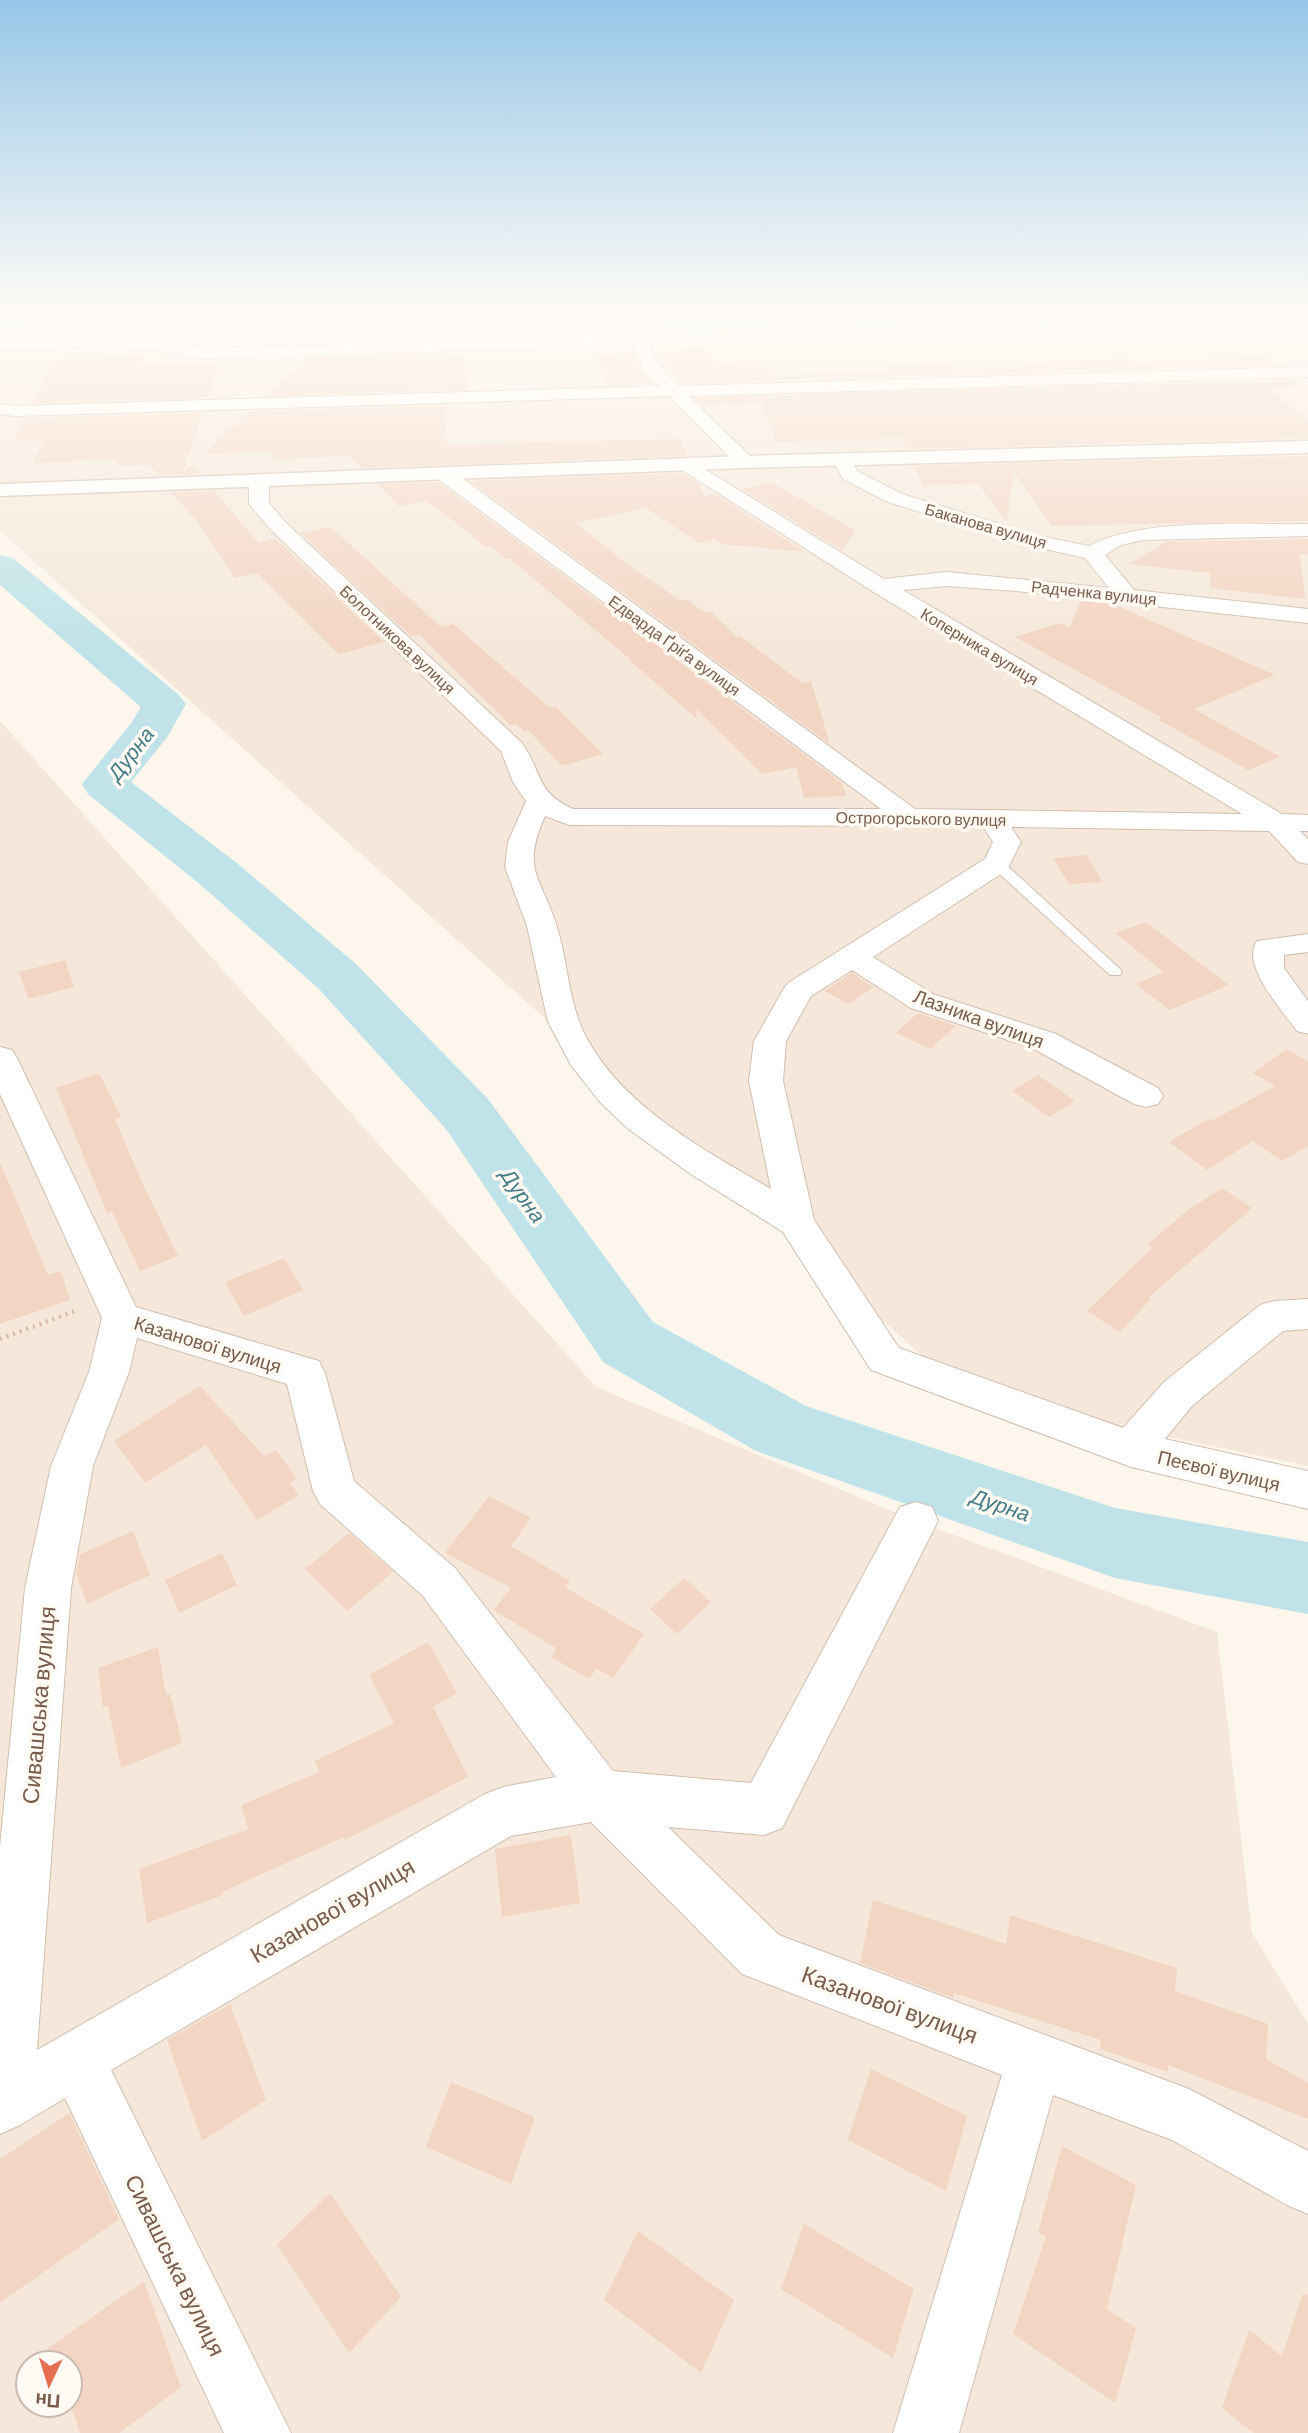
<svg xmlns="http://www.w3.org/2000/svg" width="1308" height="2433" viewBox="0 0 1308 2433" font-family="Barlow,sans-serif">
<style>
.residential{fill:#f5e8da;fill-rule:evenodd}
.water{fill:#bfe3e8;stroke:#a5d3da;stroke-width:2}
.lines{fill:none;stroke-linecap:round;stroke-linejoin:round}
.stream{stroke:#a5d3da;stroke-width:5}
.river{fill:#bfe3e8;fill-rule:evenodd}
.building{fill:#f3d5c3}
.lane-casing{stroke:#d1beb0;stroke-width:2}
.street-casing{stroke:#d1beb0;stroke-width:2}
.secondary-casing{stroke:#d6c0b0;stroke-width:3}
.path{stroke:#d9b8a5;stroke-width:4.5;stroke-dasharray:2 5;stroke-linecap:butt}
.lane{fill:#fff;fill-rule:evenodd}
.street{fill:#fff;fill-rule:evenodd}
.secondary{fill:#fff;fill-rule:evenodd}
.labels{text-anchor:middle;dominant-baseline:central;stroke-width:7;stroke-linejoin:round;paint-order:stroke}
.far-street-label{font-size:16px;fill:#7a5c4d;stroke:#fffaf3}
.street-label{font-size:19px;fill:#7a5c4d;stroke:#fffaf3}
.water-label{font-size:21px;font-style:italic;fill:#437c86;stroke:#fffaf3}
.near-street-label{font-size:23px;fill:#7a5c4d;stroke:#fffaf3}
</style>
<rect width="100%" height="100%" fill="#fdf6ec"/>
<g class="residential">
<polygon points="0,309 226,309 0,319"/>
<polygon points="656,309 1308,309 1308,1466 966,1395 0,531 0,328 178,319 652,314"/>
<path d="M0 721 596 1387 916 1521 1217 1632 1252 1933 1308 2024V2433H0ZM28 2363H70V2405H28Z"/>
</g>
<polygon class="water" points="663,309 838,309 882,313 893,309 943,309 985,320 957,321 941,317 913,318 896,325 865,325 815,319 706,332 663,330"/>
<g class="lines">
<g class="stream">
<polyline points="972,318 1045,323 1159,317 1308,319"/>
<path d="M0 323C58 324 115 319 174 316 207 314 238 316 271 310L454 319 592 311"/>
</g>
<polygon class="river" points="0,555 13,558 179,695 186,704 168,736 131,782 238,864 356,964 488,1099 653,1322 806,1406 1115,1508 1308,1542 1308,1614 1115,1578 756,1451 603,1362 446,1129 318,988 202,886 88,794 82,784 132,722 141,707 0,585"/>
</g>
<g class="building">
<polygon points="706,348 715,363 762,361 768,373 774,375 888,371 885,366 950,364 954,370 1027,367 1024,363 1130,359 1133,363 1264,357 1276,365 680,383 655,351"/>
<polygon points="633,353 641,370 654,384 607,385 597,355"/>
<polygon points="428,354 429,358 463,357 468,389 267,396 307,358"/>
<polygon points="145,356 141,365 219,363 208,397 33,403 53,360"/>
<polygon points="1296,380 1304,386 1270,388 1308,422 1308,438 907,449 902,438 776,442 762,403 703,406 695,398"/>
<polygon points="445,406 446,444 680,439 687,456 362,468 350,456 273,460 274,452 204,454 250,411"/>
<polygon points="203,413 189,455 184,455 188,459 183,473 192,465 200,474 158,475 150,465 116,466 118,459 33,463 44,440 15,441 25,418"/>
<polygon points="1308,456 1308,521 1051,526 1013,471 1007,522 977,483 923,485 914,466"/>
<polygon points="682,473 699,484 705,497 715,494 805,552 721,544 715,539 699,543 646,508 576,523 623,561 681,601 687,599 705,613 711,612 736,637 740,636 802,683 811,681 830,744 470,481"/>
<polygon points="438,482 842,783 846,796 804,798 796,767 762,774 696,709 697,719 628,659 630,659 509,558 505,559 491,546 485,547 462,527 425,501 398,506 378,484"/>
<polygon points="771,482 855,530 842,550 742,489"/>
<polygon points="214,491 259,543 275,538 384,642 339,654 257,573 235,578 199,524 171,492"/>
<polygon points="331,527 441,627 453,624 550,708 556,707 603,754 565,765 560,764 528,730 524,731 516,724 510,725 419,634 411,636 300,533"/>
<polygon points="1308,539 1308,555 1300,554 1305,599 1211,588 1210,573 1129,564 1166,542"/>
<polygon points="1080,601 1113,604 1275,675 1194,709 1280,757 1248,770 1159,720 1161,717 1015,637 1061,623 1070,628"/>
<polygon points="1086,855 1103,882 1069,884 1053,858"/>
<polygon points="1146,922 1201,964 1229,985 1170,1010 1136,984 1164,972 1115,933"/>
<polygon points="65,960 74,987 28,999 19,972"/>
<polygon points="852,973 873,987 849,1004 824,991"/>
<polygon points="918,1013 956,1026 930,1049 896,1033"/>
<polygon points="1287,1049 1308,1062 1308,1146 1282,1161 1253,1141 1207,1170 1169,1142 1208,1119 1211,1121 1275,1086 1253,1073"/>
<polygon points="99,1073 121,1117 115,1119 140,1178 178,1256 140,1271 112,1212 107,1214 56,1088"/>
<polygon points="1038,1075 1075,1101 1049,1117 1012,1091"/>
<polygon points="0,1162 48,1275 61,1271 70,1300 0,1324"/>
<polygon points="1222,1188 1252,1208 1149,1297 1151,1299 1120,1332 1087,1311 1153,1247 1148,1244 1187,1211"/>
<polygon points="284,1258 303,1290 244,1316 225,1282"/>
<polygon points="200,1386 264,1456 276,1450 297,1479 290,1483 299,1495 257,1520 206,1445 145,1483 114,1441"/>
<polygon points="489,1496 531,1518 511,1546 570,1581 565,1587 644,1634 613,1678 596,1669 589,1679 551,1657 557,1649 494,1610 511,1588 445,1553"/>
<polygon points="133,1531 150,1575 87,1604 76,1573 80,1554"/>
<polygon points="349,1533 393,1572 347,1611 305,1569"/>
<polygon points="222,1553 237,1585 179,1613 165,1580"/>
<polygon points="684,1578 711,1602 677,1634 650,1609"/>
<polygon points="428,1642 457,1693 433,1707 468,1777 345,1840 344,1837 222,1892 223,1895 147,1923 139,1869 248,1829 241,1805 319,1772 315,1761 394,1723 369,1675"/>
<polygon points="158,1647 166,1695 170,1694 182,1743 121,1768 108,1706 103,1707 98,1668"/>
<polygon points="571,1835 580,1903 502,1917 495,1849"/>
<polygon points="873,1900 1006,1944 1010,1915 1177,1968 1175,1991 1268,2024 1266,2059 1308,2083 1308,2119 1168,2065 1168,2072 1100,2049 1101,2040 954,1993 953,1998 860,1963"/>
<polygon points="230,2004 266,2100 202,2141 167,2040"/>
<polygon points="871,2069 967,2116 946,2191 848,2140"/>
<polygon points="451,2082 535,2117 511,2184 426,2147"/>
<polygon points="69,2113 119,2219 0,2303 0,2159"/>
<polygon points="1062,2146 1136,2185 1107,2309 1136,2328 1115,2403 1013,2334 1046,2237 1038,2232"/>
<polygon points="330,2193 401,2297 349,2353 277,2245"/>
<polygon points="804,2224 914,2289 893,2358 781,2289"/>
<polygon points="638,2231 734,2300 701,2373 604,2300"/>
<polygon points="144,2281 181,2387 119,2433 80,2433 70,2402 70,2363 27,2363"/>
<polygon points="1303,2294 1308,2295 1308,2433 1254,2433 1222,2408 1249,2330 1282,2356"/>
</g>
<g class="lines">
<defs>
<polygon id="lane" points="997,860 1002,861 1120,969 1122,972 1120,975 1110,975 992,867 992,861"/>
<g id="street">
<path d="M635 309H651C646 349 650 357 679 386L1308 367V377L689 396 752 458 754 462 745 468 738 466 670 396 15 416 0 414V404L15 406 660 386 643 368 633 345 204 359C137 342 69 348 0 350V340C66 339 142 327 206 349L632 335Z"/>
<path d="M841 453 848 455 857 471 902 494 1034 535 1089 546C1143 517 1245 525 1308 524V536L1143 540 1121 545 1105 555 1134 590 1308 609V623L1016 591 946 586 903 590 1282 814 1308 815V831H1300L1308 840V864L1298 862 1269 831 1011 827 1021 842 1007 870 873 957 933 994 1056 1034 1158 1088 1163 1096 1158 1104 1146 1107 1134 1104 1032 1048 911 1008 852 970 811 996 786 1041 783 1081 814 1220 899 1348 1123 1428 1164 1382 1260 1305 1274 1301 1308 1299V1329L1283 1331 1192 1406 1165 1439 1308 1471V1509L1131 1467 871 1370 783 1232 689 1173 626 1127 599 1101 571 1065 548 1022 527 926 505 867 508 842 526 801 513 782 501 751 271 530 249 504V480L252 476H266L269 480V503L285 522 522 743C542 771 535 792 573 809H881L434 476 431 472 434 468H448L915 809 1242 814 872 591 676 466 679 462H693L884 579 946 572 1109 588 1085 558 1023 544 888 502 843 479 832 459ZM545 816 569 825 983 826 993 842 985 859 788 983 783 990 754 1041 749 1081 771 1189C705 1150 622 1107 585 1035 568 1001 568 962 557 927 542 877 520 871 545 816Z"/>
<path d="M1308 934V952L1284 955V968L1308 1001V1034L1297 1031C1282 1010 1240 965 1257 941Z"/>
<path d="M0 1047 12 1050 17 1058 136 1307 319 1361 325 1373 354 1481 455 1568 613 1771 751 1783 900 1507 916 1502 932 1507 938 1521 782 1828 764 1835 668 1827 779 1935 1189 2089 1308 2151V2214L1287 2205 1172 2140 1053 2095 959 2433H893L1002 2075 742 1974 591 1822 511 1836 111 2070 291 2433H224L65 2098 20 2125 0 2134V1847L25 1588 51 1466 89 1372 102 1318 0 1094ZM137 1338 287 1384 313 1491 320 1504 423 1596 556 1777 503 1787 485 1794 37 2050 71 1588 93 1466 129 1372Z"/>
</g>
<polygon id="secondary" points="1308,441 1308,453 745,468 0,496 0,484 745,456"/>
</defs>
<use href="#lane" class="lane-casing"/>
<use href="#street" class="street-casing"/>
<use href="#secondary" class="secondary-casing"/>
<polyline class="path" points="0,1339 78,1310"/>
<use href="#lane" class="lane"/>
<use href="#street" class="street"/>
<use href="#secondary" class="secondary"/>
</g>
<linearGradient id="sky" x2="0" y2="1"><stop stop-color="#97c7e8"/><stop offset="0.48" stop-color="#fefbf6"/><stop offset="1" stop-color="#fefbf6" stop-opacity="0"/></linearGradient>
<rect width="1308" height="650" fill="url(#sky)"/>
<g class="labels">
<g class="far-street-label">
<text transform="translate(986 525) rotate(16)">Баканова вулиця</text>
<text transform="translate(1094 592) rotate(6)">Радченка вулиця</text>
<text transform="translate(398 639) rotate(43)">Болотникова вулиця</text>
<text transform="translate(675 645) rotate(36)">Едварда Ґріґа вулиця</text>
<text transform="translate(980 646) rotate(31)">Коперника вулиця</text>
<text transform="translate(921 818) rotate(1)">Острогорського вулиця</text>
</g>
<g class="street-label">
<text transform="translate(979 1018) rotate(20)">Лазника вулиця</text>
<text transform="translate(208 1344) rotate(17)">Казанової вулиця</text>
<text transform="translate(1219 1470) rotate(13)">Пеєвої вулиця</text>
</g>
<g class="water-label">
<text transform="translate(130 753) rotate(-52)">Дурна</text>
<text transform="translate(524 1195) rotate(55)">Дурна</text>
<text transform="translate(1001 1504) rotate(19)">Дурна</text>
</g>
<g class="near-street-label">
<text transform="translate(38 1705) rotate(-85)">Сивашська вулиця</text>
<text transform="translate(332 1910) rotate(-30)">Казанової вулиця</text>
<text transform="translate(890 2004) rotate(20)">Казанової вулиця</text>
<text transform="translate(176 2265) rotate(64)">Сивашська вулиця</text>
</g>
</g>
<g transform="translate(49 2384) rotate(184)"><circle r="33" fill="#fffaf3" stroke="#cabbb1" stroke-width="2"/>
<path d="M0-5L12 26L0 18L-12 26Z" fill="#e76f51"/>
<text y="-10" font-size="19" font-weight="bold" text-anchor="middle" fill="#7a5c4d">Пн</text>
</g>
</svg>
